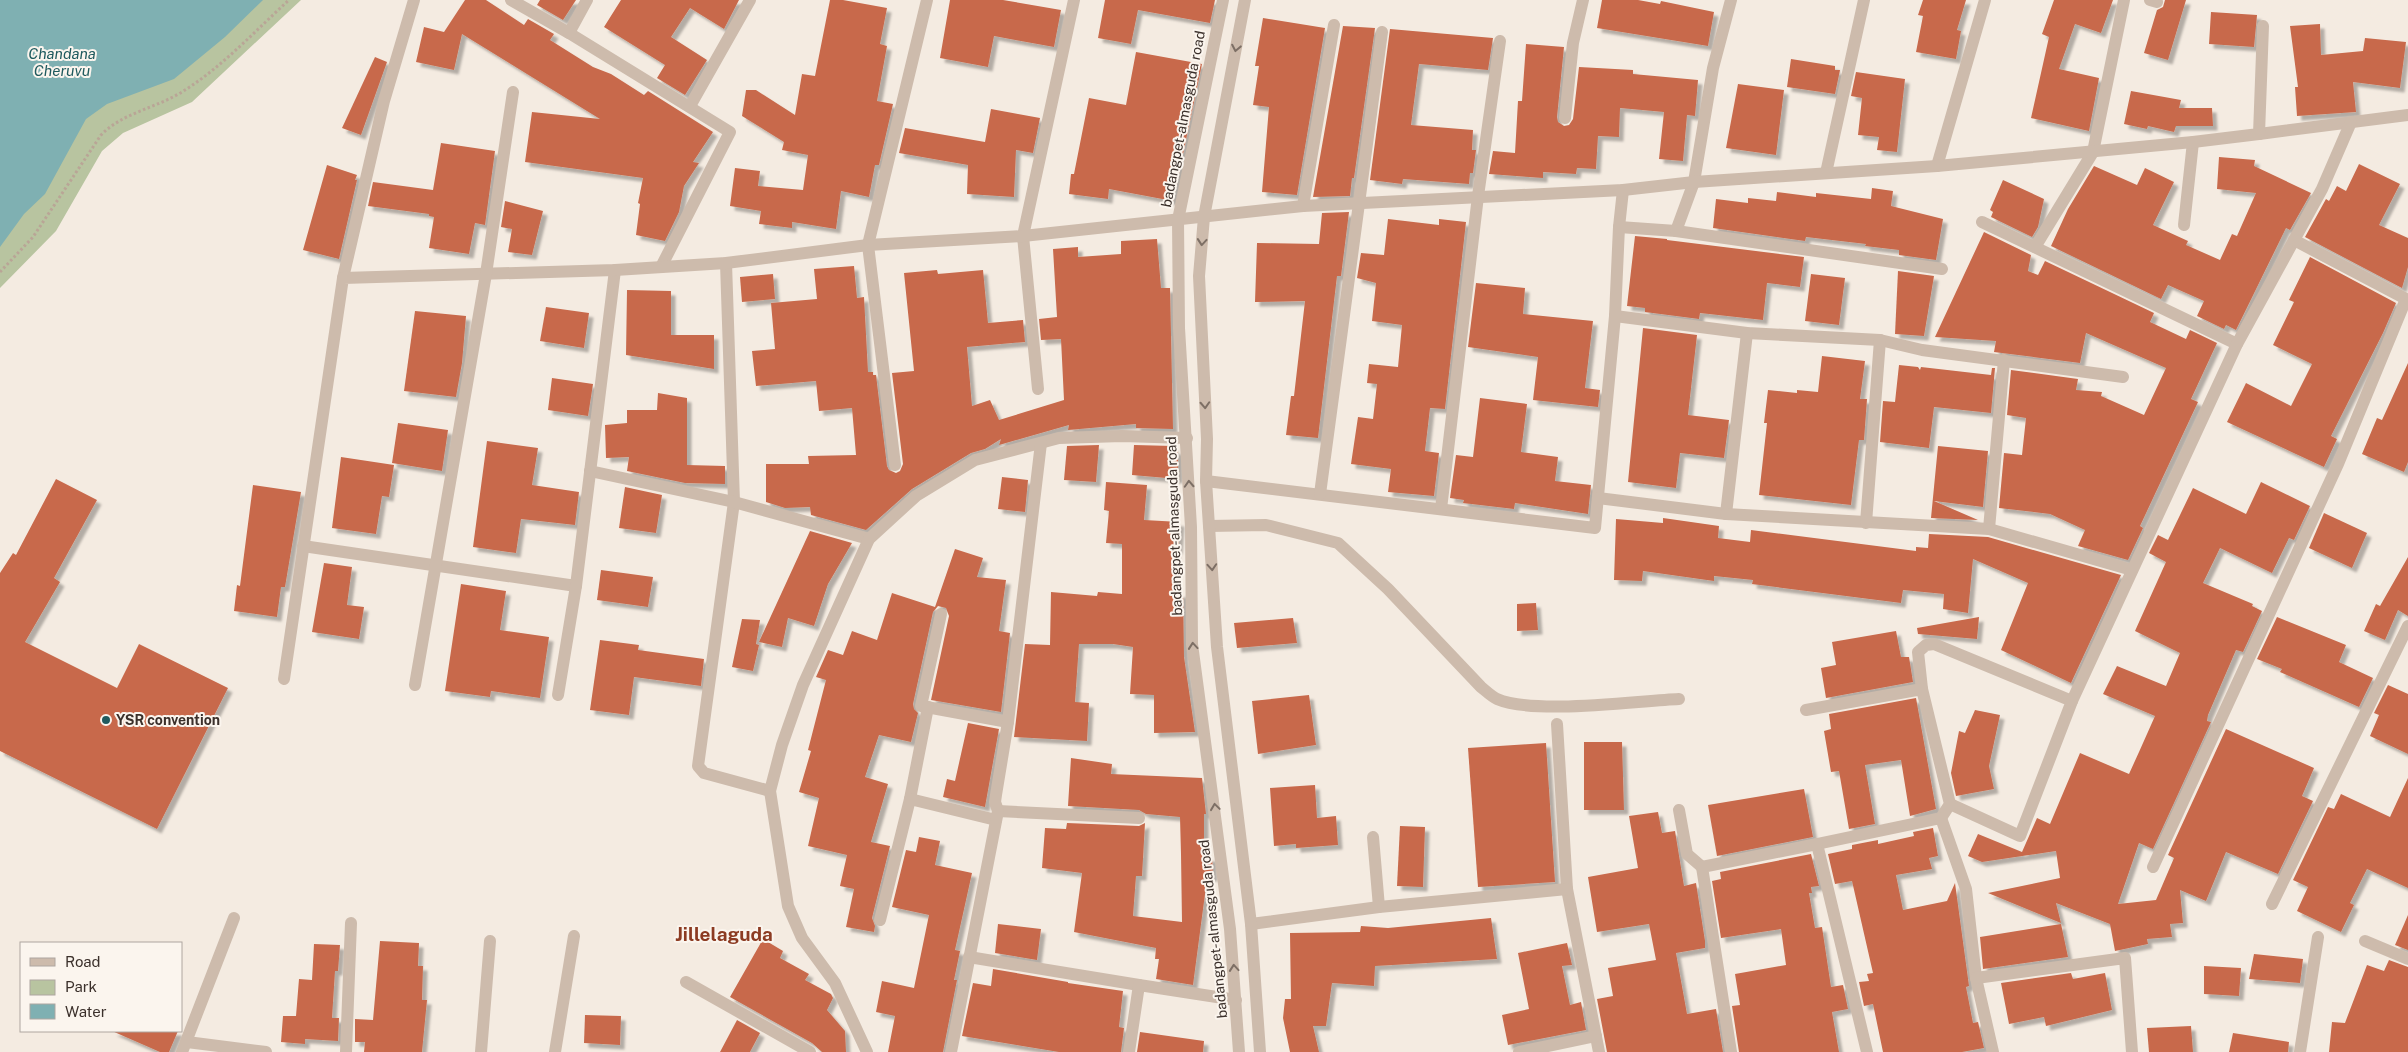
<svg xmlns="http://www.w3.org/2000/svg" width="2408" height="1052" viewBox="0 0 2408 1052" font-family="'Public Sans',sans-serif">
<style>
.green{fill:#b8c4a0}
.water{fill:#7fb0b2}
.building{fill:#c8694b;filter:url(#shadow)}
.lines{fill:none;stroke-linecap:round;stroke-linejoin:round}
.path{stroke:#b9a596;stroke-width:3;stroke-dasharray:2.5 2.5;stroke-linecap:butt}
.service{stroke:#cdbbac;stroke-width:12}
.minor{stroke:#cdbbac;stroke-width:12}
.tertiary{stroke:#cdbbac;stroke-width:12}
.oneway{stroke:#7d6f65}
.poi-dot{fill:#1f5a5e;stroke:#fbf5ee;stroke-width:2}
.labels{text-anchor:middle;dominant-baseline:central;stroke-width:4;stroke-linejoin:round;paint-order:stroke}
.street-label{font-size:14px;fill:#3b302b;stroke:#fbf5ee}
.poi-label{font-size:14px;font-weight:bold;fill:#3b302b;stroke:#fbf5ee;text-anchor:start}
.water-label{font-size:15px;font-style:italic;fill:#1f5a5e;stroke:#fbf5ee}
.district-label{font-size:19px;font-weight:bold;fill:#8c3b22;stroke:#fbf5ee}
</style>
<defs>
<filter id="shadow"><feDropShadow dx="4.5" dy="4.5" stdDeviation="1" flood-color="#0004"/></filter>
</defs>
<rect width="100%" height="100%" fill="#f4ebe1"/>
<polygon class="green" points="0,0 301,0 192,102 123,133 102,151 56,231 0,288"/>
<polygon class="water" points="0,0 263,0 225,37 174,79 107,104 86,119 45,194 24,214 0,247"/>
<g class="building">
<polygon points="465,0 486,0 524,25 528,19 554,34 550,40 593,67 611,74 644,95 648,91 713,132 693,162 699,163 684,186 679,212 665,241 636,235 640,204 638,203 643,178 525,162 532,112 600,119 462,34 454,70 416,62 424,27 444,32"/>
<polygon points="540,0 576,0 563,20 537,5"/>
<polygon points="621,0 739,0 724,29 690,8 671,37 707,60 685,95 657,78 665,65 604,27"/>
<polygon points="830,0 843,0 887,8 880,44 887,46 877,101 893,104 879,165 875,165 869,197 841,191 836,229 792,222 792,228 759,224 761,211 730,206 735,168 760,171 758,186 803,190 808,155 782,150 784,142 742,116 746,90 756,90 795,115 802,74 815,76"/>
<polygon points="950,0 1003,0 1061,10 1054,47 994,36 988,67 940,58"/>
<polygon points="1105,0 1215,0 1210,23 1138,10 1131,44 1098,38"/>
<polygon points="1602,0 1638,0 1660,4 1661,1 1714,12 1708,46 1597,28"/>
<polygon points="1923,0 1966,0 1957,30 1961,31 1956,59 1916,52 1923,16 1918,15"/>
<polygon points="2054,0 2113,0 2101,33 2075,24 2059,69 2099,78 2089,131 2031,118 2049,37 2042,34"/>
<polygon points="2165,0 2186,0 2168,60 2144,53 2157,10 2163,7"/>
<polygon points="2211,12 2257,15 2254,47 2209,44"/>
<polygon points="1263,18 1325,28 1297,195 1262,192 1269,107 1253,105 1259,66 1255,66"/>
<polygon points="2320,24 2321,55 2363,51 2365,38 2406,42 2400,88 2353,82 2356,112 2297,116 2295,87 2298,87 2290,26"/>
<polygon points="1343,26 1375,28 1354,178 1352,178 1350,196 1313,197"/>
<polygon points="1390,29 1493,38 1488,70 1419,64 1411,125 1473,130 1472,150 1476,150 1473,173 1470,173 1469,184 1403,179 1402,184 1370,180"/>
<polygon points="1526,44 1564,47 1557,117 1558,122 1564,126 1569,125 1573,119 1579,67 1633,70 1633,74 1698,80 1695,116 1687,115 1683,161 1659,159 1664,112 1620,108 1619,137 1598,136 1596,169 1577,168 1576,174 1543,172 1543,178 1489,174 1493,151 1515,153 1518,101 1522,101"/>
<polygon points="1136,52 1202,64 1173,201 1109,189 1108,199 1069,194 1071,174 1074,174 1089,98 1126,105"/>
<polygon points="375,57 387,62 361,135 342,128"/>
<polygon points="1791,59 1835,66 1835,70 1840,70 1835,94 1787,87"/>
<polygon points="1856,72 1905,79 1897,152 1877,150 1879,137 1858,135 1862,98 1851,96"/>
<polygon points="1738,84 1784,90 1776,155 1726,148"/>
<polygon points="2131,91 2181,100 2179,108 2212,108 2213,126 2176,126 2174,132 2148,126 2147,129 2124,124"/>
<polygon points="991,109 1040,118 1033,153 1016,150 1014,197 967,194 968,165 899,153 905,128 985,142"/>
<polygon points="441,143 495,151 485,225 475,223 469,254 429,248 434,217 429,216 429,214 368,206 373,182 433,190"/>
<polygon points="2219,157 2255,160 2254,166 2311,193 2290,230 2286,228 2236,330 2226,325 2224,329 2197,316 2204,301 2168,285 2161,299 2051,246 2068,209 2094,166 2137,185 2145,168 2174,182 2153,225 2188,241 2186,245 2220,260 2232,234 2237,236 2256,193 2217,189"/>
<polygon points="2359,164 2400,184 2379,225 2408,238 2408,267 2402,288 2305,237 2326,199 2329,201 2337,186 2346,191"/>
<polygon points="327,165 357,175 355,180 357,180 339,259 303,250"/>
<polygon points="2003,180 2044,199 2038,227 2032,237 1991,217 1993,212 1990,210"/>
<polygon points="1872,188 1893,191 1891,206 1943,219 1936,260 1899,255 1899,250 1865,246 1866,244 1806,237 1805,241 1713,228 1716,199 1748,203 1748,198 1776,201 1777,192 1816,197 1816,193 1871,199"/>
<polygon points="505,201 543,211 532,255 508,252 512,229 501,227"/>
<polygon points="1349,212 1341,276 1337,276 1318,438 1286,435 1291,396 1294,396 1305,301 1255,302 1257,243 1319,244 1322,213"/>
<polygon points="1388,219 1439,225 1439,219 1466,222 1445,409 1430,408 1425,451 1439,453 1434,496 1388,492 1391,469 1351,464 1358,417 1373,419 1377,384 1367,383 1369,364 1398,367 1402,325 1372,321 1376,283 1357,278 1361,253 1384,255"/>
<polygon points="1984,232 2031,255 2028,271 2038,275 2045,261 2154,313 2150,322 2186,339 2190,330 2217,343 2191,399 2198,402 2140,526 2143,528 2128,560 2078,546 2085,530 2050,514 1999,508 2004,453 2022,455 2026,418 2007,415 2011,370 2078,379 2076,390 2102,392 2101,396 2144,415 2166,368 2086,333 2080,363 1994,352 1996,341 1935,337"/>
<polygon points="1635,236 1667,239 1667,240 1804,257 1800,287 1767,283 1763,320 1700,313 1699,319 1645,312 1645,308 1627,306"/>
<polygon points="1157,239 1161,288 1170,288 1173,429 1136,428 1136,424 1068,430 1069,425 999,445 1001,439 985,449 971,453 912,489 866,530 811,515 810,507 785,508 766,502 766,464 809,464 808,456 856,455 852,408 819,411 816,381 756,386 752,351 775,349 771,303 817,299 814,269 854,266 857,298 864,297 868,372 873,372 873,375 876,375 887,466 889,470 896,473 900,471 903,464 892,373 914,371 904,273 937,270 938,274 983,270 988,323 1023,320 1025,342 967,347 972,406 990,400 999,420 1064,400 1061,339 1041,340 1039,319 1057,317 1053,249 1078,247 1078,257 1121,254 1121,241"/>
<polygon points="2310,257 2396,303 2383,333 2331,436 2337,439 2324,467 2227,422 2246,383 2291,406 2312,364 2273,345 2294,302 2289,300"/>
<polygon points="1898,271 1934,276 1924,336 1895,334"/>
<polygon points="773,274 775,299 742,302 740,277"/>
<polygon points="1811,274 1845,278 1839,325 1805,321"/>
<polygon points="1476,283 1525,288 1523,314 1593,321 1585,388 1600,390 1598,407 1533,400 1538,357 1468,347"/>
<polygon points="627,290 671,291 671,335 714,335 714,369 626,355"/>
<polygon points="546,307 589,313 584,348 540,341"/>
<polygon points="415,311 466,316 462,363 456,397 404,391"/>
<polygon points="1643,328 1697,335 1688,415 1729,420 1724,458 1680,453 1676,488 1628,482"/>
<polygon points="1822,356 1865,361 1860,399 1867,399 1864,440 1859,440 1851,505 1759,495 1767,423 1764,423 1768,390 1797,393 1797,390 1818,392"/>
<polygon points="2408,363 2408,462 2404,472 2362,454 2377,418 2382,420"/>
<polygon points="1899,365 1918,367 1920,370 1921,367 1991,375 1992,368 1995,368 1991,413 1934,407 1929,448 1880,442 1883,401 1895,402"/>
<polygon points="552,378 593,384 588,416 548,410"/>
<polygon points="658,393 687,398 687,465 725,466 725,484 685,483 627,471 629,457 606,458 605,425 627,423 627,410 657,410"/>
<polygon points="1480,398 1527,404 1521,452 1558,457 1555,481 1591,485 1588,514 1515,503 1514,509 1463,503 1464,500 1450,498 1456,455 1473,457"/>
<polygon points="398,423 448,430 442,471 392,463"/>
<polygon points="487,441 538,448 532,485 579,492 575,525 521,519 516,553 473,547"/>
<polygon points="1099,445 1096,482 1064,480 1067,446"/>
<polygon points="1134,445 1173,446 1174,450 1178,450 1178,479 1132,475"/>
<polygon points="1938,446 1988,451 1983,507 1934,501 1978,520 1931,518"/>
<polygon points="341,457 394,465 389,497 382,496 376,534 332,528"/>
<polygon points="1002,477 1028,480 1025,512 998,509"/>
<polygon points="56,479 97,500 54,578 60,582 25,642 117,688 139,644 228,688 157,829 0,751 0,573 13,553 16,555"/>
<polygon points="1106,482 1147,485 1144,520 1180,522 1178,550 1176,550 1174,593 1183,593 1184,657 1195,732 1154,733 1154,695 1130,694 1133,647 1113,644 1079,644 1075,702 1089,703 1087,741 1014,737 1025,644 1050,645 1051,592 1097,596 1098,592 1122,594 1122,544 1106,543 1109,511 1104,510"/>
<polygon points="2261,482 2310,506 2294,540 2289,538 2272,573 2220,548 2203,583 2253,604 2252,606 2262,611 2243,652 2236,650 2208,715 2207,721 2211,722 2153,849 2139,843 2118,904 2156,900 2174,858 2168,855 2226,729 2314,768 2302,796 2313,801 2278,874 2226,852 2206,901 2180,890 2183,923 2170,924 2172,937 2147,939 2148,944 2115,951 2110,924 2056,903 2061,923 1988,893 2060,878 2056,851 1982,862 1968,856 1978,834 2022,852 2037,818 2050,824 2080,753 2129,774 2139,752 2155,716 2103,694 2117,666 2166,686 2180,653 2135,631 2166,562 2149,553 2158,535 2168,540 2193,488 2246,514"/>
<polygon points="253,485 301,492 285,587 281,587 277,617 234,611 237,585 240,586"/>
<polygon points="625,487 662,495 656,533 619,528"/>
<polygon points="2324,513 2367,533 2352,568 2309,548"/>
<polygon points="1663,518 1719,526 1718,538 1750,542 1751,530 1916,551 1916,547 1928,548 1929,534 1988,537 2121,575 2071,683 2001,650 2028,583 1973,559 1968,613 1943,609 1944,594 1903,590 1901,603 1752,584 1753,580 1714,576 1714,581 1643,571 1642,581 1614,580 1616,519 1663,523"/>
<polygon points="810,531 852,543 828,584 814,626 788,618 782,647 759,642"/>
<polygon points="955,549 983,558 977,577 1006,580 999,631 1010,633 1001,712 931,700 949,616 946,608 938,606 933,612 913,704 914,709 918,713 911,742 879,735 865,777 888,784 871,842 890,846 872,918 875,926 874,932 846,927 854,889 840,886 847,855 808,846 819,798 799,792 811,751 808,750 826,680 816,677 828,650 843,655 852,631 877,640 892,593 935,607"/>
<polygon points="2408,557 2408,616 2398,610 2385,640 2364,631 2376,604 2380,606"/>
<polygon points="324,563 352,567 347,605 364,607 359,639 312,632"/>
<polygon points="601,570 653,577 648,607 597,600"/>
<polygon points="461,584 506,591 500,630 549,637 540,698 491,691 490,697 445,691"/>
<polygon points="1536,603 1538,630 1517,631 1517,604"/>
<polygon points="1979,617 1977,639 1918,634 1917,628"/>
<polygon points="2277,617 2346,645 2339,662 2373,678 2359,707 2280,672 2282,669 2257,659"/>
<polygon points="1293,618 1297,643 1237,648 1234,623"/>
<polygon points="742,619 760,620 756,644 759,645 753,671 732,667"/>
<polygon points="1896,631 1901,657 1909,657 1913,682 1826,698 1821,668 1836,665 1832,642"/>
<polygon points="600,640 639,645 638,650 704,659 701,686 634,677 629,715 590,710"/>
<polygon points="2388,685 2408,694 2408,754 2370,736 2379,715 2374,713"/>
<polygon points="1309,695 1316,745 1258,754 1252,701"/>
<polygon points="1916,698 1936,809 1910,816 1901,760 1865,765 1875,824 1849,829 1839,771 1831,772 1824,731 1831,729 1829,714"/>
<polygon points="1975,710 2000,715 1989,766 1994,789 1956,796 1951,773 1959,731 1965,733"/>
<polygon points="968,723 999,729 985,807 943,797 947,779 955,781"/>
<polygon points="1584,742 1622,742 1624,810 1584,810"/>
<polygon points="1546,743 1555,882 1478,887 1468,748"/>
<polygon points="1071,758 1112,764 1111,774 1202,778 1206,814 1204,814 1204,857 1212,857 1213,877 1205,877 1205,894 1193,985 1156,979 1159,959 1155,959 1156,948 1074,932 1082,873 1042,868 1045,828 1066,829 1067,823 1139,826 1145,823 1142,876 1136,876 1133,916 1182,922 1181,854 1180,817 1146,814 1139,810 1068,806"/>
<polygon points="2408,778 2408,888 2367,869 2350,903 2354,905 2341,932 2297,911 2308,887 2293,880 2328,807 2334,809 2341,794 2390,817"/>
<polygon points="1315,785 1317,818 1336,816 1338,845 1296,848 1296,844 1274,846 1270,788"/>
<polygon points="1804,789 1813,837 1717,856 1708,805"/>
<polygon points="1658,812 1662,833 1675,831 1684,886 1696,883 1705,941 1705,948 1676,953 1687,1014 1716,1009 1723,1052 1607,1052 1597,999 1613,996 1608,968 1656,960 1649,924 1597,932 1588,877 1638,868 1629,816"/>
<polygon points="1400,826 1425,827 1423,887 1397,886"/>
<polygon points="1933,828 1938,856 1929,858 1932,869 1896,875 1903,910 1947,901 1955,883 1969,986 1966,987 1973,1023 1978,1022 1984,1048 1962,1052 1883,1052 1873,1004 1864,1006 1859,982 1869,981 1867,974 1873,973 1852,881 1835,884 1828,854 1852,849 1852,845 1878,840 1878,844 1914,836 1913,832"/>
<polygon points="919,837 940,841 935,865 972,873 955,950 960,951 954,980 957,980 943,1052 888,1052 895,1016 876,1012 882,981 914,988 929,915 892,907 906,850 916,852"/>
<polygon points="1811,854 1819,886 1811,887 1812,893 1809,893 1815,928 1822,927 1831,987 1843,985 1848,1009 1832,1012 1839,1052 1739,1052 1732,1006 1740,1005 1735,974 1786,965 1781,929 1721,938 1712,881 1721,879 1720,872"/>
<polygon points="2408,915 2408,950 2395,945"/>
<polygon points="1491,918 1497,959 1375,966 1374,986 1332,983 1326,1026 1313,1026 1319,1052 1290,1052 1283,1018 1285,999 1291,999 1290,933 1360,932 1361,926 1388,928"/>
<polygon points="998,924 1041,929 1037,960 995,953"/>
<polygon points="2061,924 2068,957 1983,969 1980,937"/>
<polygon points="763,939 783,951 780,958 809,974 805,980 831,994 833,998 827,1010 845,1031 846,1052 822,1052 812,1043 730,997"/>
<polygon points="380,941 419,943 418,966 423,966 422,1000 427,1000 422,1052 364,1052 365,1042 355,1042 355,1019 373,1020"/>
<polygon points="1567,943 1572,965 1562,966 1570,1005 1581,1002 1586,1030 1508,1045 1502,1015 1529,1009 1518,953"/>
<polygon points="314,944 340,945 338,971 335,971 332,1018 339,1018 338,1041 305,1039 305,1044 281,1042 283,1016 296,1016 299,979 312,980"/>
<polygon points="2254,954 2303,959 2300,983 2249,979"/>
<polygon points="2389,960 2408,967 2408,1052 2329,1052 2332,1022 2345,1023 2367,965 2384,971"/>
<polygon points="2204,966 2241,968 2239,996 2204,994"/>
<polygon points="993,969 1068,982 1068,983 1123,991 1119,1027 1124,1028 1121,1052 1059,1052 962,1036 973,983 991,986"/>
<polygon points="2071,973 2073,979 2105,973 2112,1010 2046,1026 2044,1017 2009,1024 2001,983"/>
<polygon points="585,1015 621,1016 620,1045 584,1043"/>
<polygon points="737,1020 760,1033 750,1052 720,1052"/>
<polygon points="2191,1026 2193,1052 2149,1052 2147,1028"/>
<polygon points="112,1031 178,1031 169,1052 160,1052"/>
<polygon points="1140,1032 1204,1041 1203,1052 1137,1052"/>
<polygon points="2233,1033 2289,1042 2288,1052 2229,1052"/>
</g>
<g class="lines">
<path class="path" d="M0 272 33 237 101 135C123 112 158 108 185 90 223 66 255 31 289 0"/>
<path class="service" d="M1209 526 1266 525 1338 543 1388 589 1481 687C1486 691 1491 696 1497 699 1534 715 1635 701 1679 699"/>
<g class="minor">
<polyline points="511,0 569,33 730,132 661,267"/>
<polyline points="2150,0 2157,2"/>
<polyline points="569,33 587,0"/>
<polyline points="690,106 750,0"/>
<polyline points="1565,118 1573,43 1583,0"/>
<polyline points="2259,134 2408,115"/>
<polyline points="1937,166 1985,0"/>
<polyline points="1826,173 1864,0"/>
<polyline points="1303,206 1334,25"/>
<polyline points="1982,222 2237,344"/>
<polyline points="2184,225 2193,142"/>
<polyline points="1619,227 1676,231 1942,269"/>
<polyline points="1676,231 1694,182 1713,68 1731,0"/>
<polyline points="2035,247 2093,152 2124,0"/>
<polyline points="726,263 734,502 698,766 704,773 770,791"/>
<polyline points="343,278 384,101 414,0"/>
<polyline points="1615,316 1747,333 1880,340 1922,350 2123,377"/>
<polyline points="1038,389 1023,236 1074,0"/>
<polyline points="895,465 868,245 927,0"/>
<polyline points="590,471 734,502 869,539"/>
<polyline points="1206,481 1595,528 1615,316 1619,227 1623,190"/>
<polyline points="1320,494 1382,32"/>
<polyline points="1598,498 1726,514 1747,333"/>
<polyline points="1441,509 1478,196 1500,41"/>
<polyline points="1726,514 1989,529 2004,360"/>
<polyline points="1866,523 1880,340"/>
<polyline points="1989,529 2132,570"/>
<polyline points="303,546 576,586 615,270"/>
<polyline points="941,614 921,706 1008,722"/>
<polyline points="284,679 343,278 615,270 726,263 868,245 1023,236 1303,206 1623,190 1694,182 1937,166 2193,142 2259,134 2263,26"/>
<polyline points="415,685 486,274 513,92"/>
<polyline points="1922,689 1918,652 1926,645 1934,644 2072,701 2020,836 1950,804"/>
<polyline points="558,695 576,586"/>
<polyline points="2072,701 2237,344 2322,189 2351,122"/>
<polyline points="1806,710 1922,689 1950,804 1941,818 1817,844 1867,1052"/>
<polyline points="1557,724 1567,889 1599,1052"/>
<polyline points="910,799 928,707"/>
<polyline points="1679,810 1687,854 1702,867"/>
<polyline points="998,811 1139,818"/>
<polyline points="1941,818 1966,889 1976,978 1993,1052"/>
<polyline points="1373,837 1379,907"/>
<polyline points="2153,867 2338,464 2406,299 2294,240"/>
<polyline points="2272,904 2408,626"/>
<polyline points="880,920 910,799 996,820"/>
<polyline points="1251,924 1379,907 1567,889"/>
<polyline points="2365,941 2408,959"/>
<polyline points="969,957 1139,985"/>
<polyline points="1976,978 2125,958 2132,1052"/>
<polyline points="686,982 810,1052"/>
<polyline points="187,1042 266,1052"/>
<polyline points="182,1052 234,918"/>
<polyline points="346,1052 351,923"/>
<polyline points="481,1052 490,941"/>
<polyline points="555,1052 574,936"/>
<polyline points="867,1052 835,983 802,938 788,906 770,791 782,745 803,685 869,539 916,496 975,460 1059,438 1122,436 1187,438"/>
<polyline points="951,1052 998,811 995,802 996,795 1008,722 1041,443"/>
<polyline points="1129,1052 1139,985 1236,1000"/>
<polyline points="1519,1052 1596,1036"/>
<polyline points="1731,1052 1702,867 1817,844"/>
<polyline points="2300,1052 2318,937"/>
</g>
<g class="tertiary">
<polyline points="1223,0 1178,220 1179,328 1191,527 1192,644 1230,929 1239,1052"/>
<polyline points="1245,0 1204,217 1199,276 1207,439 1206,481 1217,647 1251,924 1260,1052"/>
</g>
</g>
<defs><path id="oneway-chevron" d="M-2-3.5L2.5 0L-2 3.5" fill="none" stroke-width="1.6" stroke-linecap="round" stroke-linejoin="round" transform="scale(1.25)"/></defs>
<g class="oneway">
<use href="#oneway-chevron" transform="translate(1236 48) rotate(101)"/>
<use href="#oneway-chevron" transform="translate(1202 242) rotate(95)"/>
<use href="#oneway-chevron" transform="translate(1205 405) rotate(87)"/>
<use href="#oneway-chevron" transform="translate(1189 484) rotate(-93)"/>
<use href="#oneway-chevron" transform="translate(1212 567) rotate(86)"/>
<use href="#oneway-chevron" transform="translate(1193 646) rotate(-95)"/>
<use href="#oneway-chevron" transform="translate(1215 807) rotate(-98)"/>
<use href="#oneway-chevron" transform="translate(1234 968) rotate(-95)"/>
</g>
<circle class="poi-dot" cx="106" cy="720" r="5"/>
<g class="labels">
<g class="street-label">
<text transform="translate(1183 119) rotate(-79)">badangpet-almasguda road</text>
<text transform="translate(1174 526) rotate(-92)">badangpet-almasguda road</text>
<text transform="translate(1213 929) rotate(-96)">badangpet-almasguda road</text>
</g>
<g class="poi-label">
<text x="116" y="720">YSR convention</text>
</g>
<g class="water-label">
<text x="62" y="53">Chandana<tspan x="62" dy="17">Cheruvu</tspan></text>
</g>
<g class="district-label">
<text x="724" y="934">Jillelaguda</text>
</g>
</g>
<rect x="20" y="942" width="162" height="90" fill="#fbf5ee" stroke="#aea6a0"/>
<rect x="30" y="958" width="25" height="8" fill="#cdbbac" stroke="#aea6a0"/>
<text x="65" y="967" font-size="15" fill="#3b302b">Road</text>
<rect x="30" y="980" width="25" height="15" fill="#b8c4a0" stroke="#aea6a0"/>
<text x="65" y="992" font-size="15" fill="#3b302b">Park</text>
<rect x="30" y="1004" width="25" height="15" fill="#7fb0b2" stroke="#aea6a0"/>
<text x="65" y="1017" font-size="15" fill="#3b302b">Water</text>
</svg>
